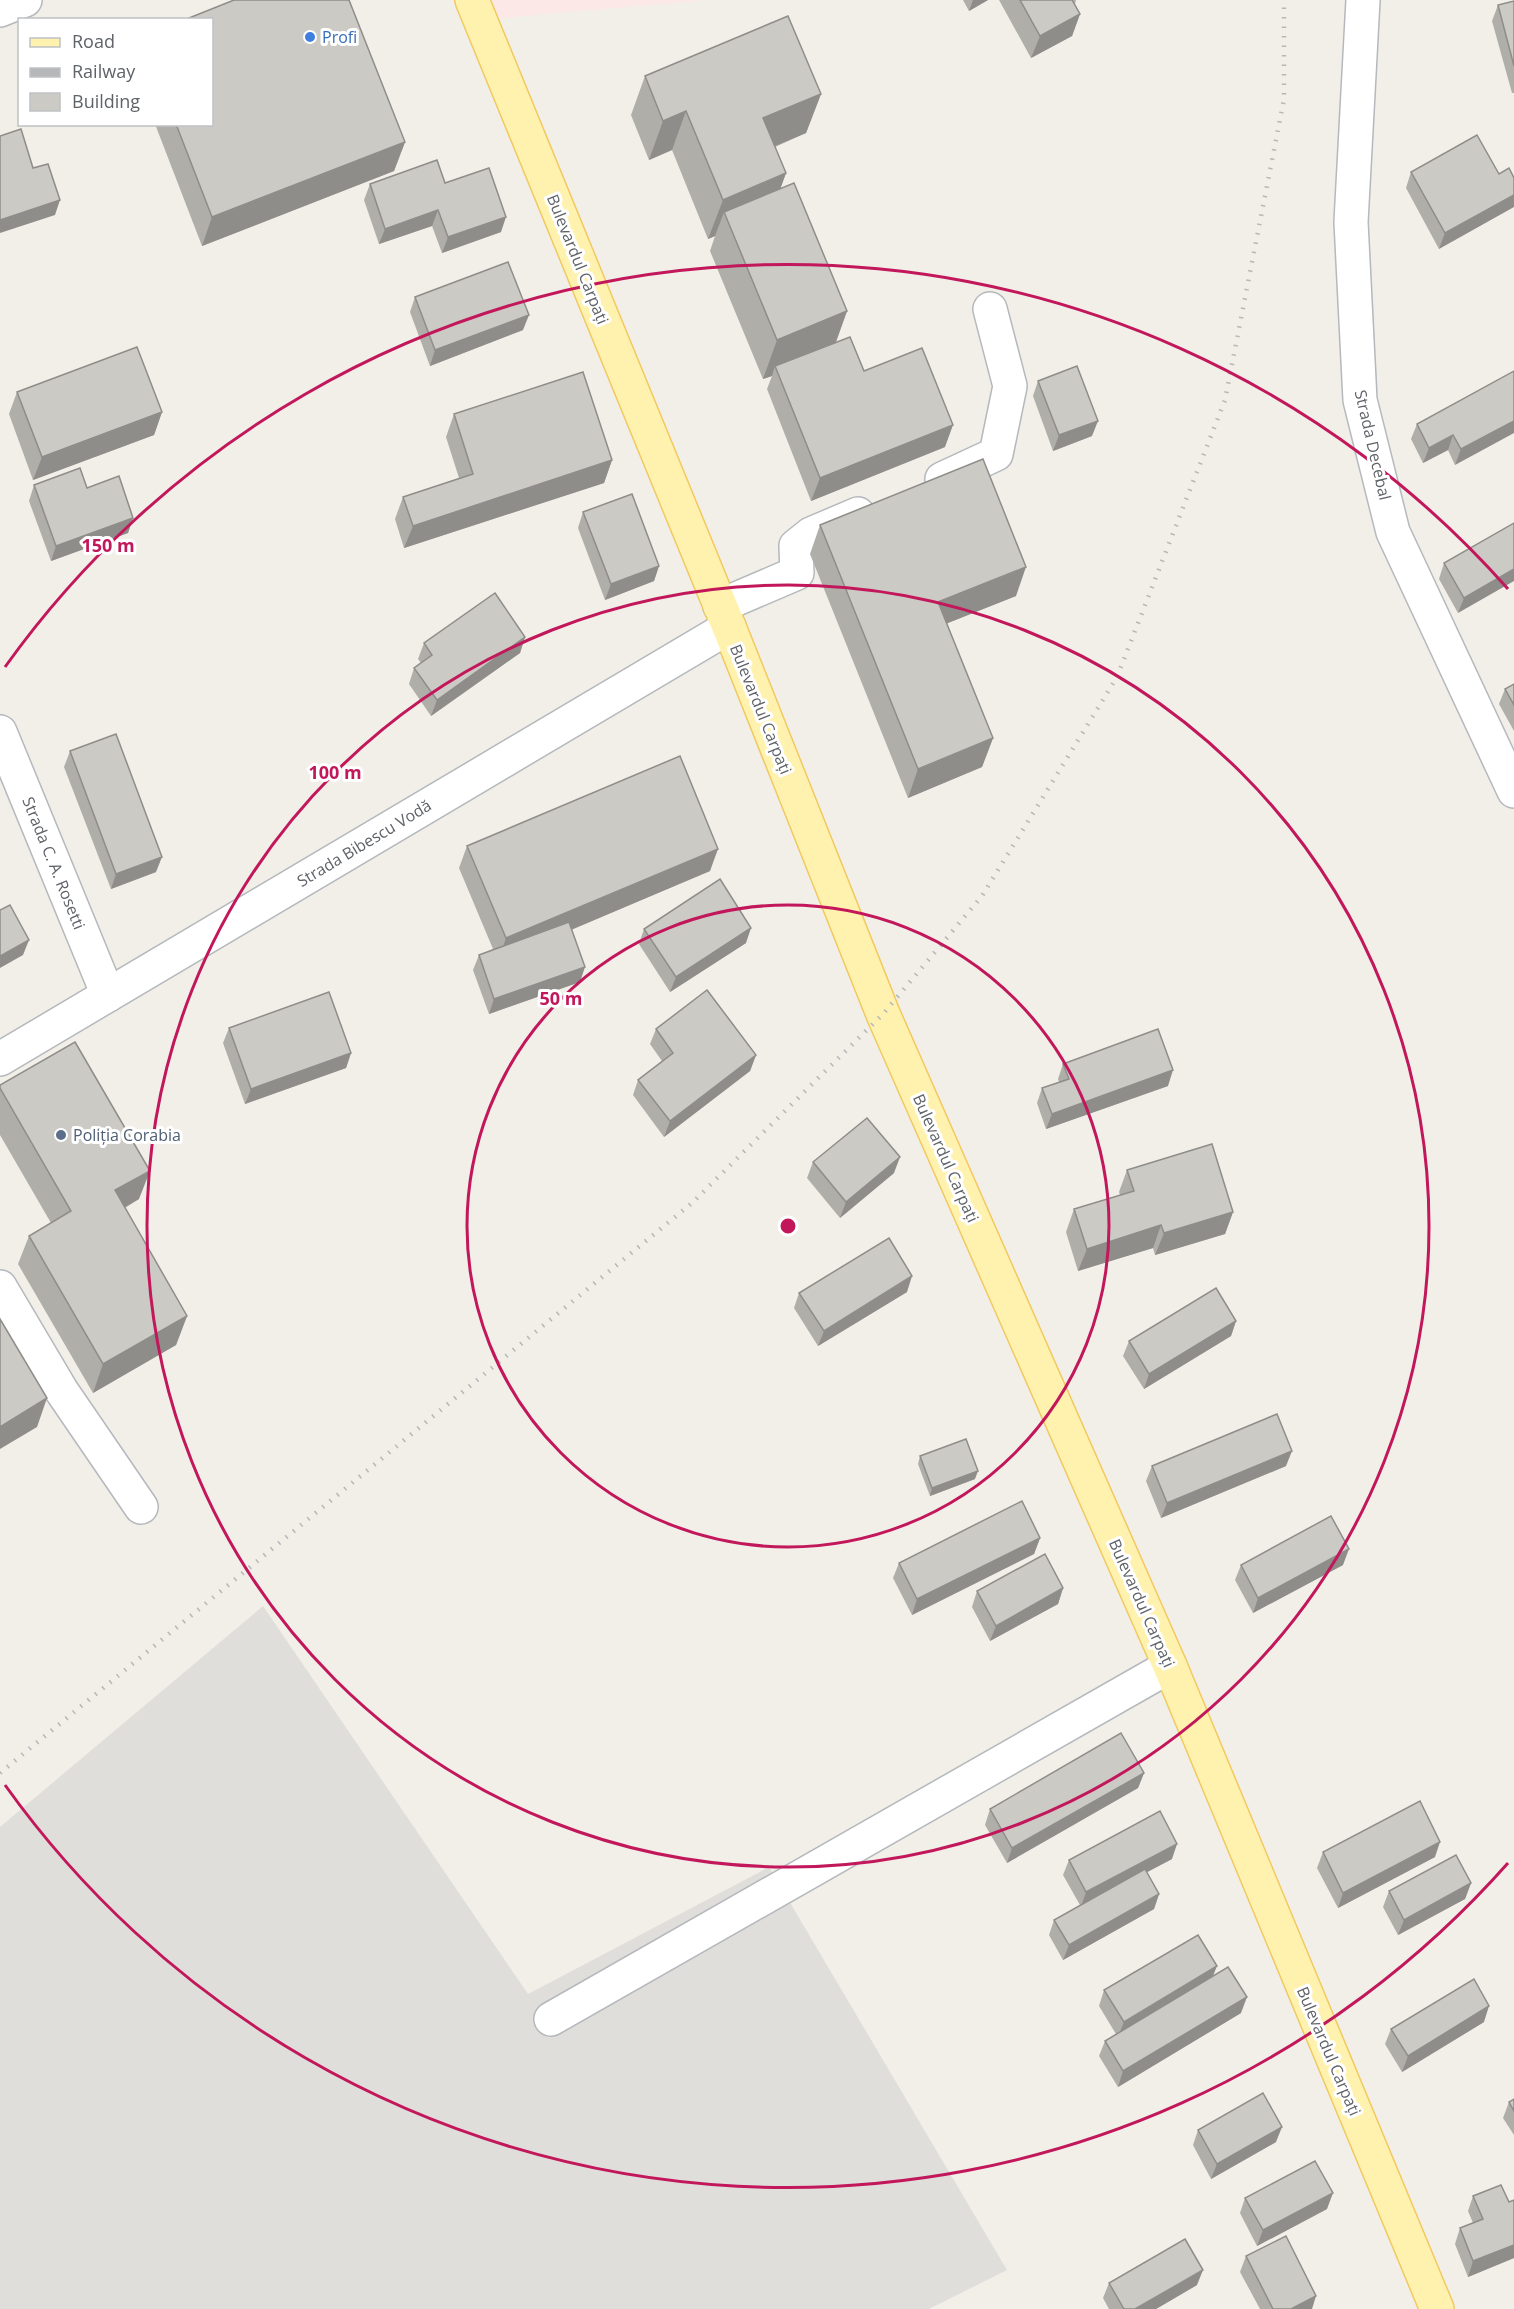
<svg xmlns="http://www.w3.org/2000/svg" width="1514" height="2309" viewBox="0 0 1514 2309" font-family="'Open Sans',sans-serif">
<style>
.industrial{fill:#e0deda}
.medical{fill:#fce8e6}
.lines{fill:none;stroke-linecap:round;stroke-linejoin:round}
.minor-casing{stroke:#b5b8bc;stroke-width:36}
.major-casing{stroke:#f2c960;stroke-width:36}
.minor{stroke:#fff;stroke-width:33}
.major{stroke:#fff2af;stroke-width:33}
.rail{stroke:#b6b7b8;stroke-width:4.5;stroke-dasharray:1.5 8;stroke-linecap:butt}
.wall{fill:#afaea9}
.shaded-wall{fill:#8f8d8a}
.building{fill:#cccac5;stroke:#8f8d8a;stroke-width:1.5}
.ring{fill:none;stroke:#c2185b;stroke-width:3}
.shop-dot{fill:#3f7fe0;stroke:#fff;stroke-width:2}
.service-dot{fill:#5c6f8a;stroke:#fff;stroke-width:2}
.labels{text-anchor:middle;dominant-baseline:central;stroke-width:6;stroke-linejoin:round;paint-order:stroke}
.shop-label{font-size:16px;fill:#366cbe;stroke:#fff;text-anchor:start}
.street-label{font-size:16px;fill:#5f6368;stroke:#fff}
.service-label{font-size:16px;fill:#4e5e75;stroke:#fff;text-anchor:start}
.centre{fill:#c2185b;stroke:#fff;stroke-width:3}
.ring-label{font-size:18px;text-anchor:middle;font-weight:bold;fill:#c2185b;stroke:#fff;stroke-width:6;stroke-linejoin:round;paint-order:stroke}
</style>
<rect width="100%" height="100%" fill="#f1efe8"/>
<polygon class="industrial" points="263,1606 528,1994 769,1867 1007,2270 929,2309 0,2309 0,1827"/>
<polygon class="medical" points="472,0 707,0 481,20"/>
<g class="lines">
<defs>
<g id="minor">
<polyline points="1363,0 1351,222 1360,400 1393,532 1514,791"/>
<polyline points="0,10 25,0"/>
<polyline points="942,479 996,454 1010,386 990,309"/>
<polyline points="720,606 797,573 796,546 811,534 858,514"/>
<polyline points="0,732 108,995"/>
<polyline points="0,1059 729,627"/>
<polyline points="0,1287 61,1390 141,1507"/>
<polyline points="551,2019 1170,1666"/>
</g>
<polyline id="major" points="472,0 729,627 883,1014 1170,1666 1437,2309"/>
</defs>
<use href="#minor" class="minor-casing"/>
<use href="#major" class="major-casing"/>
<use href="#minor" class="minor"/>
<use href="#major" class="major"/>
<polyline class="rail" points="0,1773 692,1203 883,1014 982,896 1117,677 1225,400 1284,99 1284,0"/>
</g>
<g class="wall">
<polygon points="963,0 988,0 969,11"/>
<polygon points="999,0 1076,0 1075,4 1080,14 1072,36 1031,58"/>
<polygon points="1514,1 1514,93 1512,93 1492,21 1498,5"/>
<polygon points="645,76 821,94 806,133 775,147 786,173 780,189 847,311 836,342 864,371 945,447 811,501 767,389 772,376 763,379 710,251 715,236 708,239 672,150 649,160 631,115"/>
<polygon points="155,124 212,124 405,142 394,171 202,246"/>
<polygon points="1411,172 1499,174 1439,249 1406,188"/>
<polygon points="445,183 501,232 442,253 432,226 379,244 364,200 370,184"/>
<polygon points="415,297 523,330 430,366 410,312"/>
<polygon points="1514,371 1455,465 1448,450 1423,463 1411,439 1417,424"/>
<polygon points="1038,381 1092,436 1053,451 1033,396"/>
<polygon points="17,392 162,412 154,435 33,480 9,414"/>
<polygon points="454,414 612,460 604,483 404,548 395,519 403,497 459,478 446,437"/>
<polygon points="34,485 87,488 133,518 128,533 51,561 29,501"/>
<polygon points="583,512 659,566 654,581 605,600 578,528"/>
<polygon points="1514,523 1458,613 1439,579 1444,563"/>
<polygon points="820,525 1016,596 947,623 993,738 982,767 908,798 810,554"/>
<polygon points="525,637 520,653 431,716 409,684 414,668 421,663 418,659 424,643"/>
<polygon points="1514,684 1514,731 1499,704 1505,689"/>
<polygon points="70,751 156,872 111,889 64,767"/>
<polygon points="467,846 710,871 572,929 580,982 489,1014 473,970 479,955 493,949 459,868"/>
<polygon points="644,929 746,943 670,992 639,944"/>
<polygon points="229,1028 351,1053 346,1068 245,1104 223,1043"/>
<polygon points="656,1029 756,1055 750,1071 664,1137 633,1095 638,1080 662,1061 650,1044"/>
<polygon points="1063,1064 1168,1086 1046,1129 1037,1103 1042,1088 1059,1082 1058,1079"/>
<polygon points="0,1085 139,1199 125,1208 187,1316 176,1345 93,1393 18,1264 29,1236 51,1223 0,1135"/>
<polygon points="813,1162 894,1173 840,1218 807,1178"/>
<polygon points="1127,1170 1233,1212 1225,1234 1155,1255 1153,1248 1078,1271 1066,1232 1074,1209 1120,1195 1119,1192"/>
<polygon points="907,1292 818,1346 794,1308 799,1293"/>
<polygon points="1236,1321 1231,1336 1144,1389 1123,1356 1129,1341"/>
<polygon points="920,1456 975,1479 930,1496 918,1464"/>
<polygon points="1152,1466 1286,1466 1161,1518 1146,1481"/>
<polygon points="1040,1538 1034,1554 912,1615 893,1578 899,1563"/>
<polygon points="1241,1565 1343,1565 1253,1613 1235,1580"/>
<polygon points="1063,1588 1058,1604 990,1641 972,1607 977,1591"/>
<polygon points="1144,1773 1138,1788 1007,1863 985,1825 990,1809"/>
<polygon points="1323,1852 1435,1857 1338,1908 1317,1868"/>
<polygon points="1172,1859 1147,1872 1159,1894 1154,1909 1063,1960 1049,1935 1054,1920 1080,1905 1063,1875 1069,1860"/>
<polygon points="1471,1883 1465,1899 1398,1935 1383,1907 1389,1891"/>
<polygon points="1213,1976 1241,2013 1118,2087 1099,2056 1105,2041 1116,2034 1099,2006 1104,1990"/>
<polygon points="1484,2022 1402,2072 1385,2044 1391,2029"/>
<polygon points="1514,2099 1514,2135 1503,2118 1509,2102"/>
<polygon points="1198,2130 1276,2142 1211,2179 1193,2145"/>
<polygon points="1473,2196 1509,2202 1514,2200 1514,2258 1468,2277 1455,2244 1460,2228 1473,2223 1468,2211"/>
<polygon points="1245,2198 1327,2209 1257,2246 1240,2213"/>
<polygon points="1246,2256 1312,2309 1260,2309 1240,2272"/>
<polygon points="1109,2283 1197,2285 1156,2309 1109,2309 1103,2298"/>
</g>
<g class="shaded-wall">
<polygon points="973,0 988,0 969,11"/>
<polygon points="1080,14 1072,36 1031,58 1040,36"/>
<polygon points="821,94 806,133 749,157 763,118"/>
<polygon points="686,111 672,150 649,160 663,121"/>
<polygon points="405,142 394,171 202,246 212,217"/>
<polygon points="786,173 772,212 724,212 715,236 708,239 723,200"/>
<polygon points="1514,195 1514,207 1439,249 1445,233"/>
<polygon points="60,200 55,215 0,233 0,220"/>
<polygon points="438,210 432,226 379,244 385,229"/>
<polygon points="506,217 501,232 442,253 448,237"/>
<polygon points="847,311 833,350 775,366 772,376 763,379 777,340"/>
<polygon points="529,315 523,330 430,366 435,350"/>
<polygon points="162,412 154,435 33,480 42,457"/>
<polygon points="1098,421 1092,436 1053,451 1059,435"/>
<polygon points="1514,421 1514,433 1455,465 1461,449"/>
<polygon points="953,425 945,447 811,501 820,478"/>
<polygon points="1453,435 1448,450 1423,463 1429,448"/>
<polygon points="612,460 604,483 404,548 413,526"/>
<polygon points="133,518 128,533 51,561 56,546"/>
<polygon points="659,566 654,581 605,600 611,584"/>
<polygon points="1026,567 1016,596 928,631 938,602"/>
<polygon points="1514,569 1514,581 1458,613 1464,598"/>
<polygon points="525,637 520,653 431,716 437,700"/>
<polygon points="993,738 982,767 908,798 918,769"/>
<polygon points="718,849 710,871 498,961 506,938"/>
<polygon points="162,857 156,872 111,889 116,874"/>
<polygon points="751,928 746,943 670,992 676,977"/>
<polygon points="29,940 23,955 0,968 0,956"/>
<polygon points="585,967 580,982 489,1014 494,999"/>
<polygon points="351,1053 346,1068 245,1104 251,1089"/>
<polygon points="756,1055 750,1071 664,1137 670,1121"/>
<polygon points="1173,1070 1168,1086 1046,1129 1052,1114"/>
<polygon points="900,1157 894,1173 840,1218 846,1202"/>
<polygon points="150,1171 139,1199 104,1219 115,1190"/>
<polygon points="1233,1212 1225,1234 1155,1255 1164,1233"/>
<polygon points="1161,1225 1153,1248 1078,1271 1087,1249"/>
<polygon points="912,1276 907,1292 818,1346 824,1331"/>
<polygon points="187,1316 176,1345 93,1393 103,1364"/>
<polygon points="1236,1321 1231,1336 1144,1389 1149,1374"/>
<polygon points="47,1398 37,1427 0,1449 0,1427"/>
<polygon points="1292,1451 1286,1466 1161,1518 1167,1503"/>
<polygon points="978,1471 975,1479 930,1496 932,1488"/>
<polygon points="1040,1538 1034,1554 912,1615 917,1599"/>
<polygon points="1349,1549 1343,1565 1253,1613 1258,1598"/>
<polygon points="1063,1588 1058,1604 990,1641 996,1626"/>
<polygon points="1144,1773 1138,1788 1007,1863 1012,1848"/>
<polygon points="1440,1842 1435,1857 1338,1908 1343,1893"/>
<polygon points="1177,1844 1172,1859 1081,1907 1086,1892"/>
<polygon points="1471,1883 1465,1899 1398,1935 1404,1920"/>
<polygon points="1159,1894 1154,1909 1063,1960 1069,1945"/>
<polygon points="1217,1966 1211,1981 1118,2037 1124,2022"/>
<polygon points="1247,1997 1241,2013 1118,2087 1123,2071"/>
<polygon points="1489,2006 1484,2022 1402,2072 1408,2056"/>
<polygon points="1282,2127 1276,2142 1211,2179 1217,2164"/>
<polygon points="1333,2193 1327,2209 1257,2246 1263,2230"/>
<polygon points="1514,2245 1514,2258 1468,2277 1473,2261"/>
<polygon points="1203,2270 1197,2285 1156,2309 1135,2309"/>
<polygon points="1316,2296 1312,2309 1291,2309"/>
</g>
<g class="building">
<polygon points="234,0 349,0 405,142 212,217 176,124 212,124 212,20 184,20"/>
<polygon points="1020,0 1072,0 1080,14 1040,36"/>
<polygon points="1514,1 1514,66 1498,5"/>
<polygon points="788,16 821,94 763,118 786,173 723,200 686,111 663,121 645,76"/>
<polygon points="21,129 33,168 48,164 60,200 0,220 0,136"/>
<polygon points="1477,135 1499,174 1509,168 1514,178 1514,195 1445,233 1411,172"/>
<polygon points="437,160 445,183 489,168 506,217 448,237 438,210 385,229 370,184"/>
<polygon points="794,183 847,311 777,340 724,212"/>
<polygon points="508,262 529,315 435,350 415,297"/>
<polygon points="850,337 864,371 922,348 953,425 820,478 775,366"/>
<polygon points="137,347 162,412 42,457 17,392"/>
<polygon points="1077,366 1098,421 1059,435 1038,381"/>
<polygon points="1514,371 1514,421 1461,449 1453,435 1429,448 1417,424"/>
<polygon points="583,372 612,460 413,526 403,497 473,474 454,414"/>
<polygon points="983,459 1026,567 938,602 993,738 918,769 820,525"/>
<polygon points="80,468 87,488 119,476 133,518 56,546 34,485"/>
<polygon points="632,494 659,566 611,584 583,512"/>
<polygon points="1514,523 1514,569 1464,598 1444,563"/>
<polygon points="495,593 525,637 437,700 414,668 432,655 424,643"/>
<polygon points="1514,684 1514,705 1505,689"/>
<polygon points="116,734 162,857 116,874 70,751"/>
<polygon points="680,756 718,849 506,938 467,846"/>
<polygon points="720,879 751,928 676,977 644,929"/>
<polygon points="10,905 29,940 0,956 0,910"/>
<polygon points="569,922 585,967 494,999 479,955"/>
<polygon points="707,990 756,1055 670,1121 638,1080 673,1053 656,1029"/>
<polygon points="329,992 351,1053 251,1089 229,1028"/>
<polygon points="1158,1029 1173,1070 1052,1114 1042,1088 1069,1079 1063,1064"/>
<polygon points="75,1042 150,1171 115,1190 187,1316 103,1364 29,1236 71,1211 0,1088 0,1085"/>
<polygon points="867,1118 900,1157 846,1202 813,1162"/>
<polygon points="1212,1144 1233,1212 1164,1233 1161,1225 1087,1249 1074,1209 1134,1191 1127,1170"/>
<polygon points="889,1238 912,1276 824,1331 799,1293"/>
<polygon points="1216,1288 1236,1321 1149,1374 1129,1341"/>
<polygon points="0,1319 47,1398 0,1427"/>
<polygon points="1277,1414 1292,1451 1167,1503 1152,1466"/>
<polygon points="966,1439 978,1471 932,1488 920,1456"/>
<polygon points="1022,1501 1040,1538 917,1599 899,1563"/>
<polygon points="1331,1516 1349,1549 1258,1598 1241,1565"/>
<polygon points="1045,1554 1063,1588 996,1626 977,1591"/>
<polygon points="1121,1733 1144,1773 1012,1848 990,1809"/>
<polygon points="1420,1801 1440,1842 1343,1893 1323,1852"/>
<polygon points="1160,1811 1177,1844 1086,1892 1069,1860"/>
<polygon points="1456,1855 1471,1883 1404,1920 1389,1891"/>
<polygon points="1145,1869 1159,1894 1069,1945 1054,1920"/>
<polygon points="1198,1935 1217,1966 1124,2022 1104,1990"/>
<polygon points="1228,1967 1247,1997 1123,2071 1105,2041"/>
<polygon points="1474,1979 1489,2006 1408,2056 1391,2029"/>
<polygon points="1263,2093 1282,2127 1217,2164 1198,2130"/>
<polygon points="1514,2099 1514,2111 1509,2102"/>
<polygon points="1315,2161 1333,2193 1263,2230 1245,2198"/>
<polygon points="1501,2185 1509,2202 1514,2200 1514,2245 1473,2261 1460,2228 1483,2219 1473,2196"/>
<polygon points="1286,2236 1316,2296 1291,2309 1273,2309 1246,2256"/>
<polygon points="1185,2239 1203,2270 1135,2309 1124,2309 1109,2283"/>
</g>
<g class="ring">
<circle cx="788" cy="1226" r="321"/>
<circle cx="788" cy="1226" r="641"/>
<path d="M1508 1863A962 962 0 0 1 5 1785M5 667A962 962 0 0 1 1508 589"/>
</g>
<circle class="shop-dot" cx="310" cy="37" r="6"/>
<circle class="service-dot" cx="61" cy="1135" r="6"/>
<g class="labels">
<g class="shop-label">
<text x="322" y="37">Profi</text>
</g>
<g class="street-label">
<text transform="translate(578 259) rotate(68)">Bulevardul Carpați</text>
<text transform="translate(1373 445) rotate(77)">Strada Decebal</text>
<text transform="translate(761 709) rotate(68)">Bulevardul Carpați</text>
<text transform="translate(364 843) rotate(-31)">Strada Bibescu Vodă</text>
<text transform="translate(54 863) rotate(68)">Strada C. A. Rosetti</text>
<text transform="translate(946 1158) rotate(66)">Bulevardul Carpați</text>
<text transform="translate(1142 1603) rotate(66)">Bulevardul Carpați</text>
<text transform="translate(1329 2051) rotate(67)">Bulevardul Carpați</text>
</g>
<g class="service-label">
<text x="73" y="1135">Poliția Corabia</text>
</g>
</g>
<circle cx="788" cy="1226" r="9" class="centre"/>
<g class="ring-label">
<text x="108" y="552">150 m</text>
<text x="335" y="779">100 m</text>
<text x="561" y="1005">50 m</text>
</g>
<rect x="18" y="18" width="195" height="108" fill="#ffffff" stroke="#bfc1c3" stroke-width="1.5"/>
<rect x="30" y="38" width="30" height="9" fill="#fff2af" stroke="#bfc1c3" stroke-width="1.5"/>
<text x="72" y="48" font-size="18" fill="#5f6368">Road</text>
<rect x="30" y="68" width="30" height="9" fill="#b6b7b8" stroke="#bfc1c3" stroke-width="1.5"/>
<text x="72" y="78" font-size="18" fill="#5f6368">Railway</text>
<rect x="30" y="93" width="30" height="18" fill="#cccac5" stroke="#bfc1c3" stroke-width="1.5"/>
<text x="72" y="108" font-size="18" fill="#5f6368">Building</text>
</svg>
